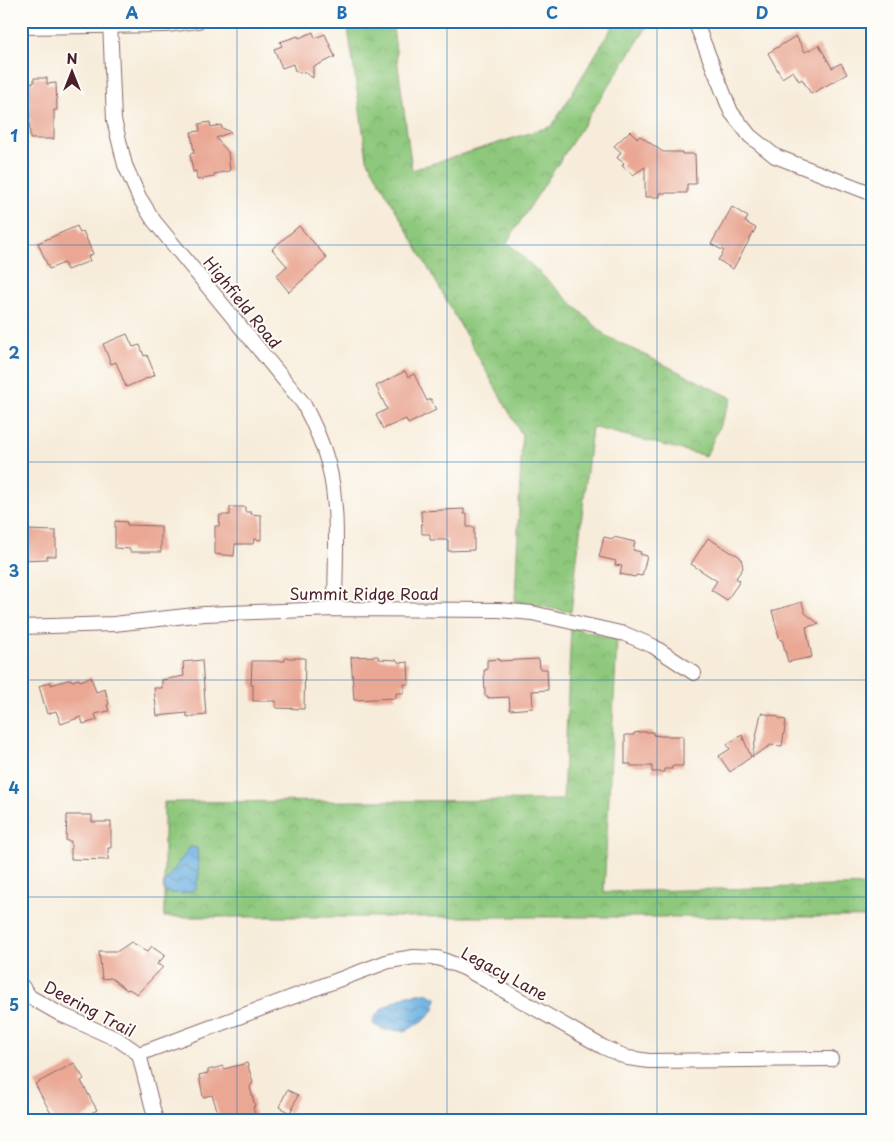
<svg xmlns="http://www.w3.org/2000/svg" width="894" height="1142" viewBox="0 0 894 1142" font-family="'Playpen Sans',sans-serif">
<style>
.park{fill:url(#park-crowns);stroke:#6c7454}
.water{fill:url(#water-waves);stroke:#5a6886}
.building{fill:#eaa894}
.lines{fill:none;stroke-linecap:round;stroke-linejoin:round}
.minor-casing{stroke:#876768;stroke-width:16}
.minor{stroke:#fff;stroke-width:14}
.grid{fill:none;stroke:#1f6fb2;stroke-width:1;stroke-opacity:0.55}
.labels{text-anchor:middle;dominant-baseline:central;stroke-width:4;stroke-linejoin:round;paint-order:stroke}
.street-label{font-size:16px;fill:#4a1f2b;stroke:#fdfcf7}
.neatline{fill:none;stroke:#1f6fb2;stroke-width:2}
.grid-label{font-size:16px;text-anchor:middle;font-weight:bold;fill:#1f6fb2}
</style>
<defs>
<pattern id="park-crowns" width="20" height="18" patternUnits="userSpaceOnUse" patternTransform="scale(1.25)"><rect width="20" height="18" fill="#8dc87c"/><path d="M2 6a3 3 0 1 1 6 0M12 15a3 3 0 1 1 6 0" fill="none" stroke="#7bab6b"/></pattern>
<pattern id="water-waves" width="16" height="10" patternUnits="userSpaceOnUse" patternTransform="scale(1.25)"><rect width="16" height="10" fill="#6bb0e1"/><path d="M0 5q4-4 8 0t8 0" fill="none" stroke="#5a8fb7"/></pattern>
</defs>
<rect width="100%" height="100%" fill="#fdfcf7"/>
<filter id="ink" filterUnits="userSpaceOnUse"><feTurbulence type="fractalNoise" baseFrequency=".02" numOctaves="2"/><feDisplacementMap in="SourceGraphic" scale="10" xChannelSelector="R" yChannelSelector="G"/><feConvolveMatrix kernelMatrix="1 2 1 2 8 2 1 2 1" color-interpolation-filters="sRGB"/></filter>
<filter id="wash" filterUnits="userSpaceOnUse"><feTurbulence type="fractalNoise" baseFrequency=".0096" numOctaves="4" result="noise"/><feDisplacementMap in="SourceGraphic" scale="20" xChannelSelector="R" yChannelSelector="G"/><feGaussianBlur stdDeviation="1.12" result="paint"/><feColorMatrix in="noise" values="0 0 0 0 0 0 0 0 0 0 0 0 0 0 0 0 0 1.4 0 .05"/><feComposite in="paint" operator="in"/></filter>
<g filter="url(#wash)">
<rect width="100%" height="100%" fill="#f7ecda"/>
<g class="park">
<polygon points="347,21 392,21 412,170 552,126 616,21 651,21 507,242 606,336 732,398 706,456 592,427 571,612 515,602 522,435 367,159"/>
<polygon points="571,627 617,640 604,892 873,885 873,917 164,917 164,802 563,800"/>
</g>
<g class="water">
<polygon points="190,847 197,848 199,874 196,889 183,894 165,892 163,885"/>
<polygon points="427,993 436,998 434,1010 423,1021 406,1031 384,1030 373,1024 374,1017 383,1008 391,1003 408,995"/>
</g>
<g id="blocks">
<g class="building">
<polygon points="313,32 315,38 325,34 335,57 313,67 313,78 304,72 300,73 295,71 293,64 282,68 274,49 282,46 280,42 298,36 299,38"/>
<polygon points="796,36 805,52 819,45 832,68 841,63 847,74 811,94 802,79 799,81 793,71 782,78 768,53"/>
<polygon points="34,78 47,78 47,84 56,83 57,110 54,110 54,139 30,139 29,104 24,104 23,92 28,92 28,83 34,83"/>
<polygon points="210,122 211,127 221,125 222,128 231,132 216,138 228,152 230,171 214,174 214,177 197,180 196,171 193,172 190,154 194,153 191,132 200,131 199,124"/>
<polygon points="630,131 637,138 640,136 663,152 682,152 682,154 695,154 696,184 687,184 687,193 660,193 660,197 645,197 645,167 633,175 622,166 624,163 617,158 621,152 614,146"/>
<polygon points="732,207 748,217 745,222 756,228 733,269 718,260 724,251 711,244"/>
<polygon points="77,226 80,233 83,231 93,254 88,256 90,261 67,270 64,263 49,269 38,243"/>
<polygon points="299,226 327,258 289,292 276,276 287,266 272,249"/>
<polygon points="127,334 133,347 140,345 144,356 147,355 155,375 126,387 116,362 111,364 103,344"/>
<polygon points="405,371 408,377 414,374 427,401 431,399 436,410 408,424 406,419 383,429 376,415 387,409 376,386"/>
<polygon points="230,507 245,507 245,512 251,512 251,514 261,515 261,540 254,539 253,544 235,544 234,556 215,554 215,526 219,526 220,515 230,515"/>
<polygon points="464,509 464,514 467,514 467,527 474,527 474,550 448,551 448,540 430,540 430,534 422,534 421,511"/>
<polygon points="115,521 127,522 127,525 161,526 161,552 130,552 130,549 115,548"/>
<polygon points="26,530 56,531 56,556 47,556 47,559 21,560 21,532 26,532"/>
<polygon points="604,537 613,539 614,537 635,542 633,550 641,552 640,554 647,556 642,576 636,575 635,577 620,574 622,566 615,565 616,561 599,557"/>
<polygon points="708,538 734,554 736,554 741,558 743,568 736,578 740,581 727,600 711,590 717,581 691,564"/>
<polygon points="802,602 805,613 819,624 806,627 812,657 788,662 782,639 780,640 772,611"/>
<polygon points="378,656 379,659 397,660 399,663 408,662 409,684 404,684 404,693 396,693 396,698 354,700 351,657"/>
<polygon points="285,658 305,658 304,709 276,708 276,701 253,701 253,685 251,685 252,661 285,661"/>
<polygon points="499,659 499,661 539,659 540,669 547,669 548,690 532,691 533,708 510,710 509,697 488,698 488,696 485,696 484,670 487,670 487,660"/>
<polygon points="202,660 206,715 187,717 187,713 157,716 154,688 162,688 162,680 184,676 183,662"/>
<polygon points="91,677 96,692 105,689 109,704 107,705 109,711 95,714 97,720 83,724 81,717 61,724 56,711 47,714 39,686 51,682 51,685 71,679 72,681 79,679 80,681"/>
<polygon points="761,713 779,717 780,719 786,720 782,746 771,745 752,757"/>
<polygon points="641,732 653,732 653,735 661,736 683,736 683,766 672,766 672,769 664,769 664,772 652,772 652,766 631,766 631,764 625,764 625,735 634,735 634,733"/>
<polygon points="742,735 751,757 730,772 719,756 730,749 727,744"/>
<polygon points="67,815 92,815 92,822 111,822 111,848 108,848 108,860 71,859 71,841 66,841"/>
<polygon points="131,942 148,951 152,946 166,955 157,964 163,967 137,994 129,989 127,990 111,978 102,979 99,951 118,951"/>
<polygon points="74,1063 84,1079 81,1081 97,1110 77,1121 55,1121 35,1084"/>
<polygon points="247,1063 253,1082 250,1087 255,1107 253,1107 256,1119 248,1121 221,1121 212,1095 203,1097 199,1075 208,1073 208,1070 223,1066 224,1069"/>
<polygon points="287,1090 298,1095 290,1113 279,1107"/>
</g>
</g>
</g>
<g filter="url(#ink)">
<use href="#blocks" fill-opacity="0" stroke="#876768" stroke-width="1"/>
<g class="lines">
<defs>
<g id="minor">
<path d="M110 21 114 120 125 165 139 197 154 221 303 403C313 422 322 441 328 463 340 508 335 563 335 609"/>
<polyline points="695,21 731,112 750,136 775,156 873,194"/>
<polyline points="21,27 166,25 198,21"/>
<polyline points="21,627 114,624 204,614 335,609 499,610 532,613 625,634 653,646 694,673"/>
<polyline points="21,985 30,997 60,1014 119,1040 139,1054 156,1121"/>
<polyline points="139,1054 389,961 414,957 438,958 464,968 603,1047 628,1058 649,1061 831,1059"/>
</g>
</defs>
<use href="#minor" class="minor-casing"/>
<use href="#minor" class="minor"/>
</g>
</g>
<path class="grid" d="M237 21V1121M447 21V1121M657 21V1121M21 245H873M21 462H873M21 680H873M21 897H873"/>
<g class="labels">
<g class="street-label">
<text transform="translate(243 302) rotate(51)">Highfield Road</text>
<text x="364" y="593">Summit Ridge Road</text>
<text transform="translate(505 973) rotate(28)">Legacy Lane</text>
<text transform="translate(90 1008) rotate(28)">Deering Trail</text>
</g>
</g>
<rect width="894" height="1142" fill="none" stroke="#fdfcf7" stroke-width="55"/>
<g transform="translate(72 72)" stroke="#fdfcf7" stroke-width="4" paint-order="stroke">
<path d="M0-4L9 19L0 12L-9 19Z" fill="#4a1f2b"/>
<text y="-8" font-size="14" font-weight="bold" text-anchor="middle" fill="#4a1f2b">N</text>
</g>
<rect x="28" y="28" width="838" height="1086" class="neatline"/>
<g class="grid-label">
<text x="132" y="19">A</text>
<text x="342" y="19">B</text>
<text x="552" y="19">C</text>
<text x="762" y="19">D</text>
<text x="14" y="142">1</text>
<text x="14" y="359">2</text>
<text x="14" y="577">3</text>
<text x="14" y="794">4</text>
<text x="14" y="1011">5</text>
</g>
</svg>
